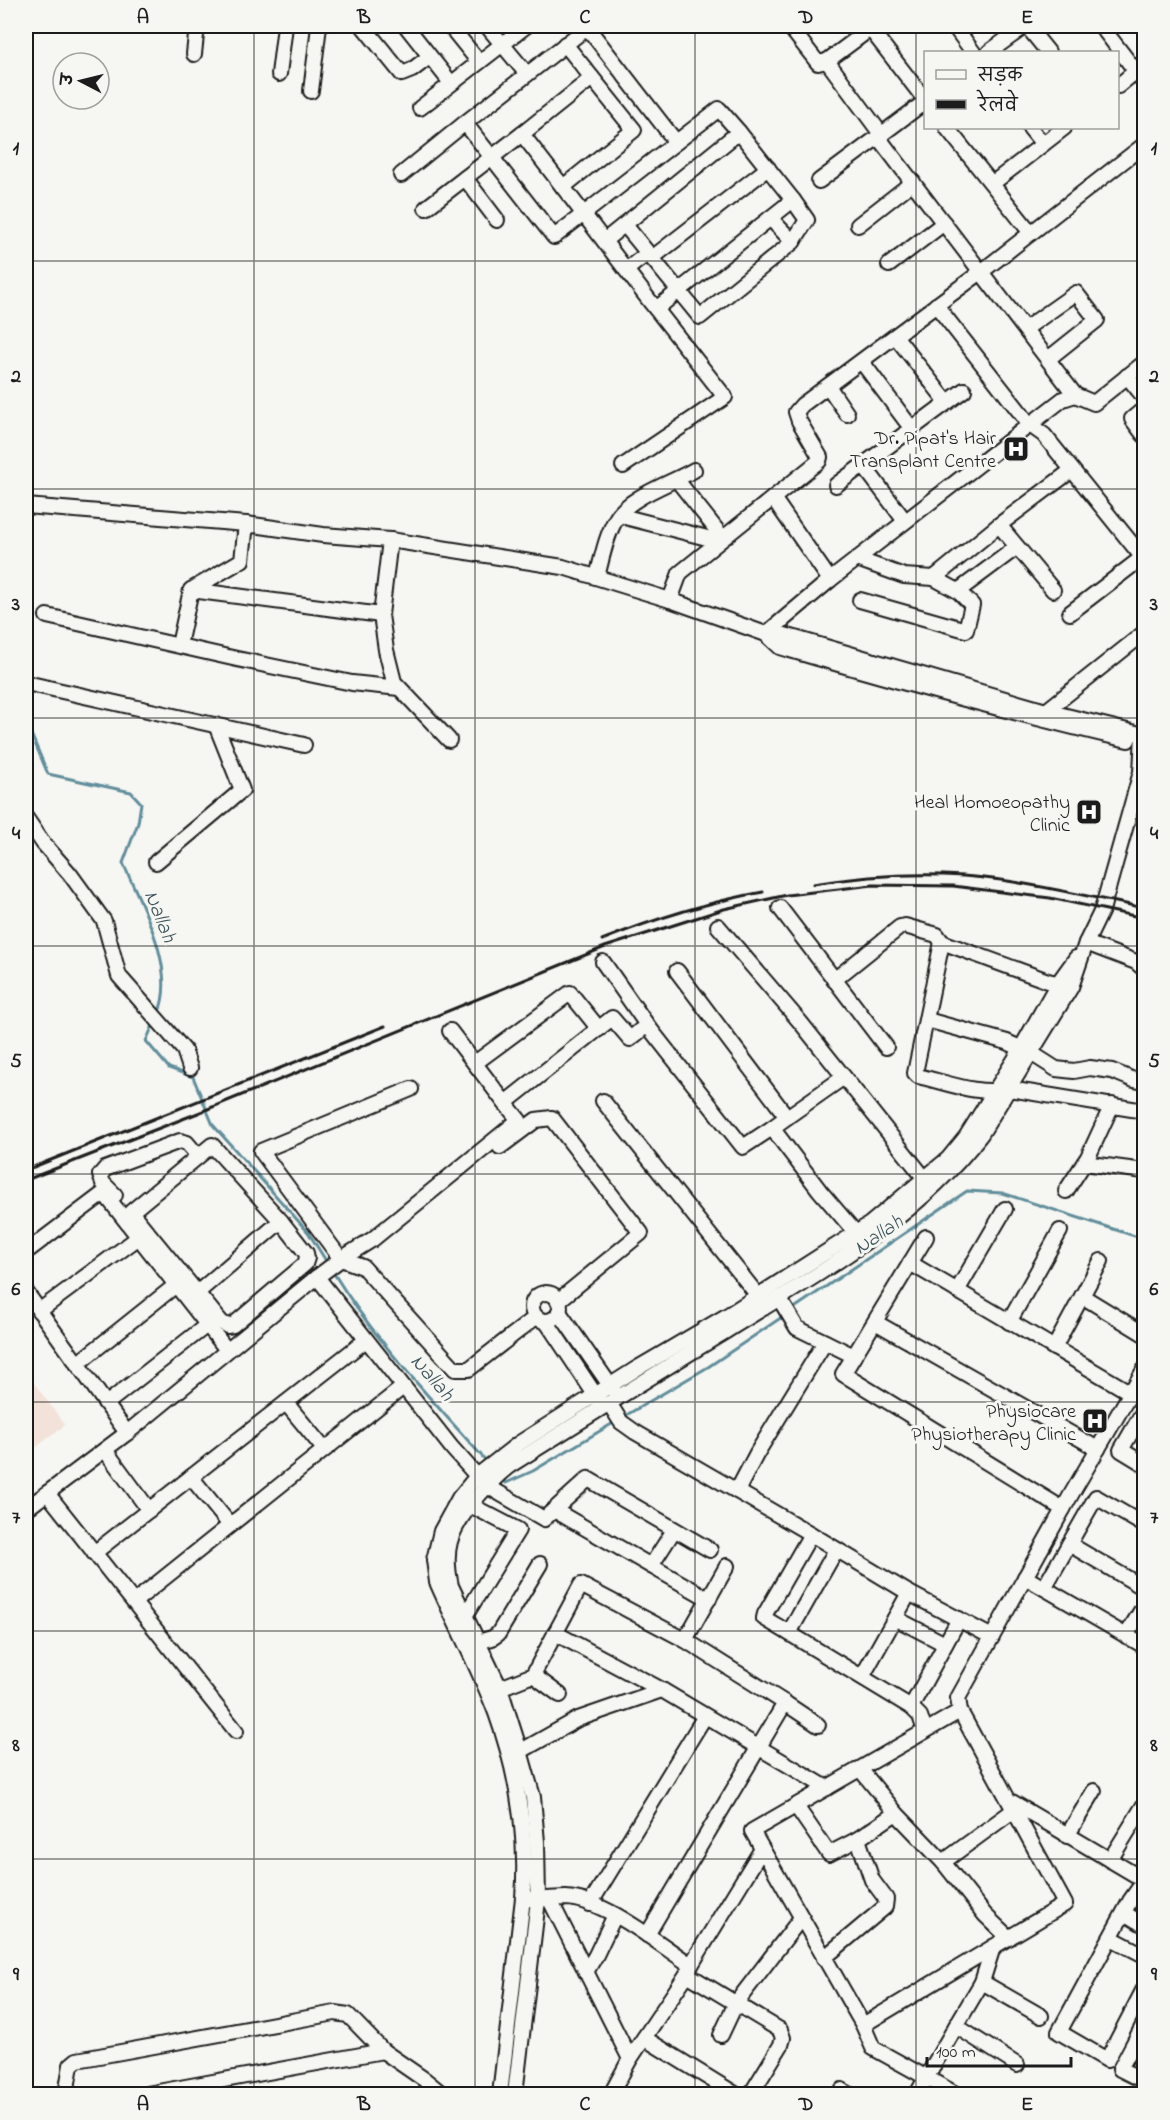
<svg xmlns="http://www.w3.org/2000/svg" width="1170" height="2120" font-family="'Indie Flower','Playpen Sans Deva',sans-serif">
	<rect width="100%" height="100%" fill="#f6f6f2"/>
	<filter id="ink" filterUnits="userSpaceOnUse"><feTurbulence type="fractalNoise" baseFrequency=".0167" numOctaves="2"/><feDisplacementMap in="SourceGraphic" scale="12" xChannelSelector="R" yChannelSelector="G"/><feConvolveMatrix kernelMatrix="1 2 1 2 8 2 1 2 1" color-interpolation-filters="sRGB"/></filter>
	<g filter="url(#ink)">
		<path fill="#f3e2d9" d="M28,1375L65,1425L26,1455V1377Z"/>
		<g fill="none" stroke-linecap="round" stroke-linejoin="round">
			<g stroke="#618e9b" stroke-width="3">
				<path d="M26,722L48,774L131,792L141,803L138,823L123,863C141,904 178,969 158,1014"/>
				<path d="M154,1023L146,1041L169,1068L193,1077L213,1125L308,1232L328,1264"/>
				<path d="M333,1272C375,1341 433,1401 487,1462"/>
				<path d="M790,1311L967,1191L1002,1193L1144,1239"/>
				<path d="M623,1417L708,1367L785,1315"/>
				<path d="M502,1478L506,1483L533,1471L615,1422"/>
			</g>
			<g stroke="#1c1c1c" stroke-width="18">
				<g id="minor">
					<path d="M363,26L402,74L412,70L429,57"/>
					<path d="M406,26L451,83"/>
					<path d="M450,26L479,62"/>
					<path d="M487,26L527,74"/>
					<path d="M789,26L818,63L827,61"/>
					<path d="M868,26L926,101"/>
					<path d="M874,26L827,61L881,134"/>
					<path d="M954,26L973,52"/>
					<path d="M1027,26L1048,52"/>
					<path d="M1101,26L1144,82"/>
					<path d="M587,27L676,142"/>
					<path d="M565,44L634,130L563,187L652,304L656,309L793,200L739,132L604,241"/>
					<path d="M989,52L1025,26"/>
					<path d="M194,54L197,26"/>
					<path d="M279,74L285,26"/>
					<path d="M1118,86L1136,71"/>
					<path d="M311,91L319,26"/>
					<path d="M420,108L526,26"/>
					<path d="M465,123L554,237L719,109L739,132"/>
					<path d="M947,128L1031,233"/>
					<path d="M1030,128L1043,144"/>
					<path d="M401,175L465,123L589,26"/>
					<path d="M465,178L497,220"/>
					<path d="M819,181L878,137"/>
					<path d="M993,183L1064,128"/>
					<path d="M563,187L522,134L592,78"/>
					<path d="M426,208L522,134"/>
					<path d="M625,225L700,317L793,242L770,218"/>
					<path d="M858,225L913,182"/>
					<path d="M793,242L807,220L793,200"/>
					<path d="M652,258L768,168"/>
					<path d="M889,265L944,223"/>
					<path d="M626,270L648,253"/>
					<path d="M936,305L1030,425L1044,435L1144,559"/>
					<path d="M1025,329L1076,293L1097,320L1048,359"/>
					<path d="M896,337L947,402"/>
					<path d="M862,362L912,429"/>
					<path d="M1127,376L1144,397"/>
					<path d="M828,386L847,414"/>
					<path d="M1075,395L981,272L1144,145"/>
					<path d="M1144,409L1132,419L1144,435"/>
					<path d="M623,466L725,397L656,309"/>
					<path d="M677,480L723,538"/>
					<path d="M836,485L863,465"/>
					<path d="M773,498L830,580"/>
					<path d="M26,506L246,524L323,535L390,540L563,567L670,600L766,634H781L1046,711L1144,735"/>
					<path d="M620,514L629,518L719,541"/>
					<path d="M905,521L863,465L964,390"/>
					<path d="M999,525L1053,590"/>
					<path d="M390,540L381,615L386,650L394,682L449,740"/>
					<path d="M857,559L904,576L934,578L999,525L1072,470"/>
					<path d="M597,577C602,558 606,536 616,519C628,497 672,483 694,470"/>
					<path d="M191,590L381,615"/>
					<path d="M958,591L1017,547"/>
					<path d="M670,600L680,573L819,461L820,457L799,421L796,412L802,405L981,272L878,137L926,101"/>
					<path d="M860,600L966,630L972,605L958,591L934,578"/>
					<path d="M1070,613L1143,557"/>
					<path d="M47,616L237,659L352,683L399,688"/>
					<path d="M766,634L830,580L1063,399L1075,395L1094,403L1144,363"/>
					<path d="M766,634L780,647C896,681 1011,713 1128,740"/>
					<path d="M179,645L191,590L242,560L246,524"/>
					<path d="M26,683L304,745"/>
					<path d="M1046,711L1144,633"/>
					<path d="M26,818L43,843L70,874L104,921L119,976L184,1050L190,1068"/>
					<path d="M156,862L242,790L216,725"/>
					<path d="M780,908L886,1047"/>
					<path d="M718,926L801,1023L930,1185"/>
					<path d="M942,942L915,1073L918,1076C948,1083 979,1096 1009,1089L1144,1111"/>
					<path d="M1086,943L1136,962L1144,969"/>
					<path d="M603,962L647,1025L743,1147L772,1128"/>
					<path d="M677,971L787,1117L772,1128L820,1191L861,1239"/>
					<path d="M834,980L900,927L905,926L937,935L942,942L1048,981L1065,985"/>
					<path d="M927,1020L1007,1042L1031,1053L1056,1069L1074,1071L1090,1068L1112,1071L1134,1080L1144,1082"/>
					<path d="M450,1031L505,1103L612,1018L630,1039L647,1025"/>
					<path d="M475,1063L570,993L599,1029"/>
					<path d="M411,1089L261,1151L341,1259L373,1239L519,1120L505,1103"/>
					<path d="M603,1101L763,1302"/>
					<path d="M787,1117L844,1077"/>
					<path d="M212,1145L281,1221L306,1253L307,1258L305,1264L233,1325L227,1326L221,1322L131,1212Z"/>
					<path d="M500,1147L536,1120L552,1118L641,1233L558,1301"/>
					<path d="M1084,1163L1144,1171"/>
					<path d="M1066,1191L1088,1157L1112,1105"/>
					<path d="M115,1195L103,1183L100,1175L105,1169L180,1141L187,1143L198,1156"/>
					<path d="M926,1237L843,1374L1063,1509"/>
					<path d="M26,1252L104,1193L227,1350"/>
					<path d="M910,1263L1131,1393"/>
					<path d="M317,1277L452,1448L477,1476L487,1486L544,1519L588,1479L710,1550"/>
					<path d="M957,1291L1005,1209"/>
					<path d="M26,1292L127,1433"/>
					<path d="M197,1293L281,1221"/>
					<circle cx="546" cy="1307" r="14"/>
					<path d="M1082,1296L1144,1334"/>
					<path d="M779,1298L797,1328L854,1356"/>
					<path d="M39,1311L139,1237"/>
					<path d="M559,1312L614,1391"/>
					<path d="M546,1321L600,1402"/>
					<path d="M875,1322L1098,1449"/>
					<path d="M1009,1322L1060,1231"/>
					<path d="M1054,1348L1101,1261"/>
					<path d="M77,1364L176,1285"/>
					<path d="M286,1403L324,1449"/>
					<path d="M609,1403L621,1422L635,1432L811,1534L909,1593L992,1637"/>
					<path d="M106,1404L207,1325"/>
					<path d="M1143,1412L1121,1450L1144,1464"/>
					<path d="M105,1450L149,1510"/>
					<path d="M191,1477L230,1525"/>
					<path d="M737,1491L757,1453L825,1342"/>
					<path d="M47,1493L236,1731"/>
					<path d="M26,1509L127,1433L317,1277L341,1259L363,1267L455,1369H469L536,1317"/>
					<path d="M554,1510L651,1566L674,1530"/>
					<path d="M811,1534L765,1614L764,1618L911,1707L959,1619"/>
					<path d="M1069,1544L1144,1588"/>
					<path d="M94,1553L366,1340"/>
					<path d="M651,1566L709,1599"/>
					<path d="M1025,1577L1144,1646"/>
					<path d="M1044,1588L1096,1497L1144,1525"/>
					<path d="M134,1602L403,1387"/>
					<path d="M465,1616L518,1530L470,1505"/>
					<path d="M895,1618L945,1644"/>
					<path d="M555,1633L662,1690"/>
					<path d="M789,1633L836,1550"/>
					<path d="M1126,1636L1144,1606"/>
					<path d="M478,1642L492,1638L498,1634L540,1564"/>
					<path d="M533,1675L560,1695"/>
					<path d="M862,1677L909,1593"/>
					<path d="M500,1688L533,1675L581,1585L685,1640L727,1566"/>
					<path d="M785,1703L818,1725"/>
					<path d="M911,1707L920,1716L925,1731"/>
					<path d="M514,1755L578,1719L662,1690L827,1788"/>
					<path d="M860,1769L896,1813"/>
					<path d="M1012,1802L1144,1880"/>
					<path d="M796,1806L829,1854L858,1839"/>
					<path d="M1067,1836L1094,1791"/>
					<path d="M1110,1860L1144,1805"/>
					<path d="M943,1862L1014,1810"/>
					<path d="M1144,1881L1130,1901L1059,2032L1107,2060L1144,1989"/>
					<path d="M529,1899C542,1900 553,1898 566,1898C604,1899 659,1944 691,1965L762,1849"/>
					<path d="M550,1900L630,2059L644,2038L735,2094"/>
					<path d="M590,1904L705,1716"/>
					<path d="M1124,1913L1144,1925"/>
					<path d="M647,1935L785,1703L685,1640"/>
					<path d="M1111,1938L1144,1955"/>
					<path d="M824,1958L885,1907L886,1899L872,1880L858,1839L896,1813L943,1862L985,1915L1009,1938"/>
					<path d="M691,1965L687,1974L780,2030L783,2038L781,2045L751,2094"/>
					<path d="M586,1972L596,1955L615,1915"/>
					<path d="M982,1982L1041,2016"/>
					<path d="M1144,2024L1120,2069L1144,2081"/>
					<path d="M863,2025L1065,1904L960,1711L958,1698L1072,1493L1144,1370"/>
					<path d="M956,2026L982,1982L993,1947"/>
					<path d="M721,2035L736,2003L801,1918"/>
					<path d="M644,2038L687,1974"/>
					<path d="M842,2090L849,2094"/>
					<path d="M66,2094L71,2065L77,2060L335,2013L348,2015L383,2051L425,2080L442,2094"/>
					<path d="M147,2094L383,2051"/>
					<path d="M500,2094L523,1898C528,1835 517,1772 496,1713C479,1668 456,1626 437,1582L434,1560L441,1531L459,1498L477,1476L518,1444L636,1369L728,1315L870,1224L948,1159L966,1137L1015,1059L1058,983L1076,958"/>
					<path d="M515,2094L538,1900L537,1842L533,1797L520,1751L500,1688L451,1586C443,1550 449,1532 472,1503C483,1490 495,1477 509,1466C581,1421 653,1375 726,1331C816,1275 916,1220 981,1134L1071,987L1086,943L1102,910L1141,772L1143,734"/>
					<path d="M611,2094L630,2059"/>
					<path d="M917,2094L956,2026L1017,2065"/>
					<path d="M956,2094L873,2048L863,2025L752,1831L960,1711"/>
				</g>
			</g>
			<use href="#minor" stroke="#f6f6f2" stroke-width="14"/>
			<g stroke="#1c1c1c" stroke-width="3">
				<path d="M813,884C875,874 939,871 1001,880C1049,887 1097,898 1144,908"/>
				<path d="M602,940C654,919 708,902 763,892"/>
				<path d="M26,1170L385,1026"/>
				<path d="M26,1180L198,1113L605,947L724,909L787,895L873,885L953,886L1050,898L1144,918"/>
			</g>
		</g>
	</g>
	<path fill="none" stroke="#1c1c1c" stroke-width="1.5" stroke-opacity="0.55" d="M254,26V2094M475,26V2094M695,26V2094M916,26V2094M26,261H1144M26,489H1144M26,718H1144M26,946H1144M26,1174H1144M26,1402H1144M26,1631H1144M26,1859H1144"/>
	<defs>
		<g id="hospital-square" transform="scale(1.35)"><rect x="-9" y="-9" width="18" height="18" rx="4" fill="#1c1c1c" stroke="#f6f6f2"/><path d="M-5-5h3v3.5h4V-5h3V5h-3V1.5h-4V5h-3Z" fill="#fff"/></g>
	</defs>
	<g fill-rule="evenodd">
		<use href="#hospital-square" x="1016" y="449"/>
		<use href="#hospital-square" x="1089" y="812"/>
		<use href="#hospital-square" x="1095" y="1421"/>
	</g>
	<g text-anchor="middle" stroke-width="6" stroke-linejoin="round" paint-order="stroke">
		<g font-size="20" fill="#1c1c1c" stroke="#f6f6f2" text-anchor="end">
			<text x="996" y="444">Dr. Pipat's Hair<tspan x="996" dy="23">Transplant Centre</tspan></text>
			<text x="1070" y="808">Heal Homoeopathy<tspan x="1070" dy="23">Clinic</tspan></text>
			<text x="1076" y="1417">Physiocare<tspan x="1076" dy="23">Physiotherapy Clinic</tspan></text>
		</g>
		<g font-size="21" font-style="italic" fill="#3e555b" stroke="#f6f6f2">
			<text transform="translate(161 916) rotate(68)" y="7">Nallah</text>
			<text transform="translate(878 1234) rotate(-34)" y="7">Nallah</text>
			<text transform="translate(433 1377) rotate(49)" y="7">Nallah</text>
		</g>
	</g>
	<rect width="1170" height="2120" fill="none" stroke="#f6f6f2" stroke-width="66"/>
	<rect x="924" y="51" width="195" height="78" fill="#f6f6f2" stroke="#9f9f9c" stroke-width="1.5"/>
	<rect x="936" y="70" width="30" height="9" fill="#f6f6f2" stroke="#9f9f9c" stroke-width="1.5"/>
	<text x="978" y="81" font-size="18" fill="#1c1c1c">सड़क</text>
	<rect x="936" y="100" width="30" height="9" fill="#1c1c1c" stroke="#9f9f9c" stroke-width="1.5"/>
	<text x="978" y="111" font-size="18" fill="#1c1c1c">रेलवे</text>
	<g transform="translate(81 81) rotate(277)"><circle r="28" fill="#f6f6f2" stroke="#9f9f9c" stroke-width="1.5"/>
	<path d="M0-4.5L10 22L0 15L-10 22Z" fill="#1c1c1c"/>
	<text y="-9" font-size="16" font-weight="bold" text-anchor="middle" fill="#1c1c1c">उ</text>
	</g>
	<path d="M927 2057v9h144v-9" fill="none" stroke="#1c1c1c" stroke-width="3"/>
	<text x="936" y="2057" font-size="18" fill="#1c1c1c" stroke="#f6f6f2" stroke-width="4.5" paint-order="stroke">100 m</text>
	<rect x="33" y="33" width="1104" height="2054" fill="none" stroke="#1c1c1c" stroke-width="2"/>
	<g font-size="20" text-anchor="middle" font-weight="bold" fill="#1c1c1c">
		<text x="143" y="23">A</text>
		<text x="364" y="23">B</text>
		<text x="585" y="23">C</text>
		<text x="806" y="23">D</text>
		<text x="1027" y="23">E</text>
		<text x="16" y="154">1</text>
		<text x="1154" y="154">1</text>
		<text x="16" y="382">2</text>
		<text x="1154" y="382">2</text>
		<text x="16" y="610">3</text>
		<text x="1154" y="610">3</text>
		<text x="16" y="839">4</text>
		<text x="1154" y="839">4</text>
		<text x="16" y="1067">5</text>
		<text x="1154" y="1067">5</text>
		<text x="16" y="1295">6</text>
		<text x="1154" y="1295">6</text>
		<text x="16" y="1523">7</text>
		<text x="1154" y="1523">7</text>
		<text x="16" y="1751">8</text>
		<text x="1154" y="1751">8</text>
		<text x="16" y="1980">9</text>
		<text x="1154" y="1980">9</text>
		<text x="143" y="2110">A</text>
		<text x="364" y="2110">B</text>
		<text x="585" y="2110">C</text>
		<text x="806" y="2110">D</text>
		<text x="1027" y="2110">E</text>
	</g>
</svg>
